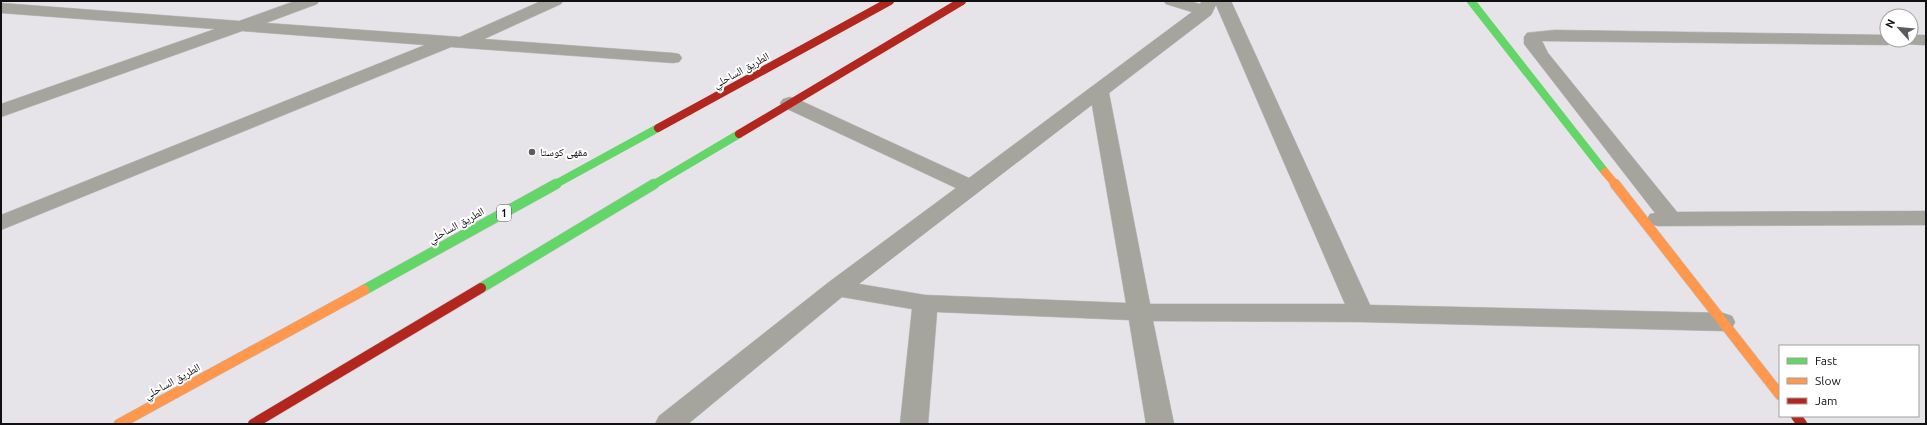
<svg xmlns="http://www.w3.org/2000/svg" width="1927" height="425" font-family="Ubuntu,'Noto Naskh Arabic',sans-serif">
	<rect width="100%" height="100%" fill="#e6e4e9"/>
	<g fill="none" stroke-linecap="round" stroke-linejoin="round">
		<g stroke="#bfbec1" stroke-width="1">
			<g id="street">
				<path d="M295,1H319L317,4L266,23L460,37L541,1H563L561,4L484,39L673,53L679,54L682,58L679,62L673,63L451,47L1,230V215L425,45L242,31L1,117V104L215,29L1,13V3L239,21Z"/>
				<path d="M1164,1H1189L1200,4L1202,1H1231L1370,305L1723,313L1732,316L1735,322L1732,328L1723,331L1361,322L1153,321L1174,424H1146L1129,320L937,312L928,424H900L912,309L842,297L688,424H655L659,416L829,282L956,188L783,107L780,103L783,99L790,97L797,99L969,178L1192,12L1166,4ZM1216,5L1345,304H1150L1109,93L1211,15ZM1092,105L1126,303L925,295L859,284Z"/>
				<path d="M1555,30L1887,35V40H1911V35H1926V45C1913,45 1898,42 1887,45L1542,41L1548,53L1677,212L1926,211V225L1658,226L1650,224L1647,219L1650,214L1655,213L1524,44V37L1527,33Z"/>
			</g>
		</g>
		<g stroke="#bfbec1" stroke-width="8">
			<g id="fast-far1">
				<path d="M1471,1L1605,172"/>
				<path d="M554,185L658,128"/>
				<path d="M653,185L739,134"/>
			</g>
		</g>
		<g stroke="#bfbec1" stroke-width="11">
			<g id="fast">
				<path d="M481,288L654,184"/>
				<path d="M364,290L556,184"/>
			</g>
		</g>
		<g stroke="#bfbec1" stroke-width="8">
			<path id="slow-far1" d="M1605,172L1616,185"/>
		</g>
		<g stroke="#bfbec1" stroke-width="11">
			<g id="slow">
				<path d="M1615,184L1780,395"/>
				<path d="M119,424L364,290"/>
			</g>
		</g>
		<g stroke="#bfbec1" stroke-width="8">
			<g id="jam-far1">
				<path d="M658,128L890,1"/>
				<path d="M739,134L962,1"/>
			</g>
		</g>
		<g stroke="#bfbec1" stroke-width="11">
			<g id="jam">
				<path d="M1796,416L1802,424"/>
				<path d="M253,424L481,288"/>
			</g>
		</g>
		<use href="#street" fill="#a5a59e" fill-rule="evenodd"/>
		<use href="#fast-far1" stroke="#63d668" stroke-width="8"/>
		<use href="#fast" stroke="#63d668" stroke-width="10"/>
		<use href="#slow-far1" stroke="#ff974d" stroke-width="8"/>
		<use href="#slow" stroke="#ff974d" stroke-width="10"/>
		<use href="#jam-far1" stroke="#b3261e" stroke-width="8"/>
		<use href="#jam" stroke="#b3261e" stroke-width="10"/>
	</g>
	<circle fill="#5b5a5d" stroke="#fff" stroke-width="1.5" cx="532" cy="152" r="4"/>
	<g text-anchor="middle" stroke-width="4" stroke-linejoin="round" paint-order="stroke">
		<rect fill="#fff" stroke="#585758" stroke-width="1" x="497" y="205" width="14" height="16" rx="3"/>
		<g font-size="10" font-weight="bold" fill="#100f11">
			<text x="504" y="217">1</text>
		</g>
		<g font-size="11" fill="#100f11" stroke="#fff">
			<text transform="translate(741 70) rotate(-29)" y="4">الطريق الساحلي</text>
			<text transform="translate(456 225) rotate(-29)" y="4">الطريق الساحلي</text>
			<text transform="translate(172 381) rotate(-29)" y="4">الطريق الساحلي</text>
		</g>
		<g font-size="11" fill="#100f11" stroke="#fff" text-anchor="start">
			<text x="540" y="156">مقهى كوستا</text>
		</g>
	</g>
	<rect width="1927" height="425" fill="none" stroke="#100f11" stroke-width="4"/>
	<rect x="1779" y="345" width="140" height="72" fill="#ffffff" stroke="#9f9fa0"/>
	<rect x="1787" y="358" width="20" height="6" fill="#63d668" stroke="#9f9fa0"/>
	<text x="1815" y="365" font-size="12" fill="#100f11">Fast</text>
	<rect x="1787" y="378" width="20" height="6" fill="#ff974d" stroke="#9f9fa0"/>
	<text x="1815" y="385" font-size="12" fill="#100f11">Slow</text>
	<rect x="1787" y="398" width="20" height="6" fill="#b3261e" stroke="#9f9fa0"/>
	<text x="1815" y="405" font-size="12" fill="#100f11">Jam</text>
	<g transform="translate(1899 28) rotate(297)"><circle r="19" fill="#ffffff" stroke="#9f9fa0"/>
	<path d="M0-3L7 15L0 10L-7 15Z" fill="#5b5a5d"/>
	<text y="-6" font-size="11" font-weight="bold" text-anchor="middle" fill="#100f11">N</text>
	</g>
</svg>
